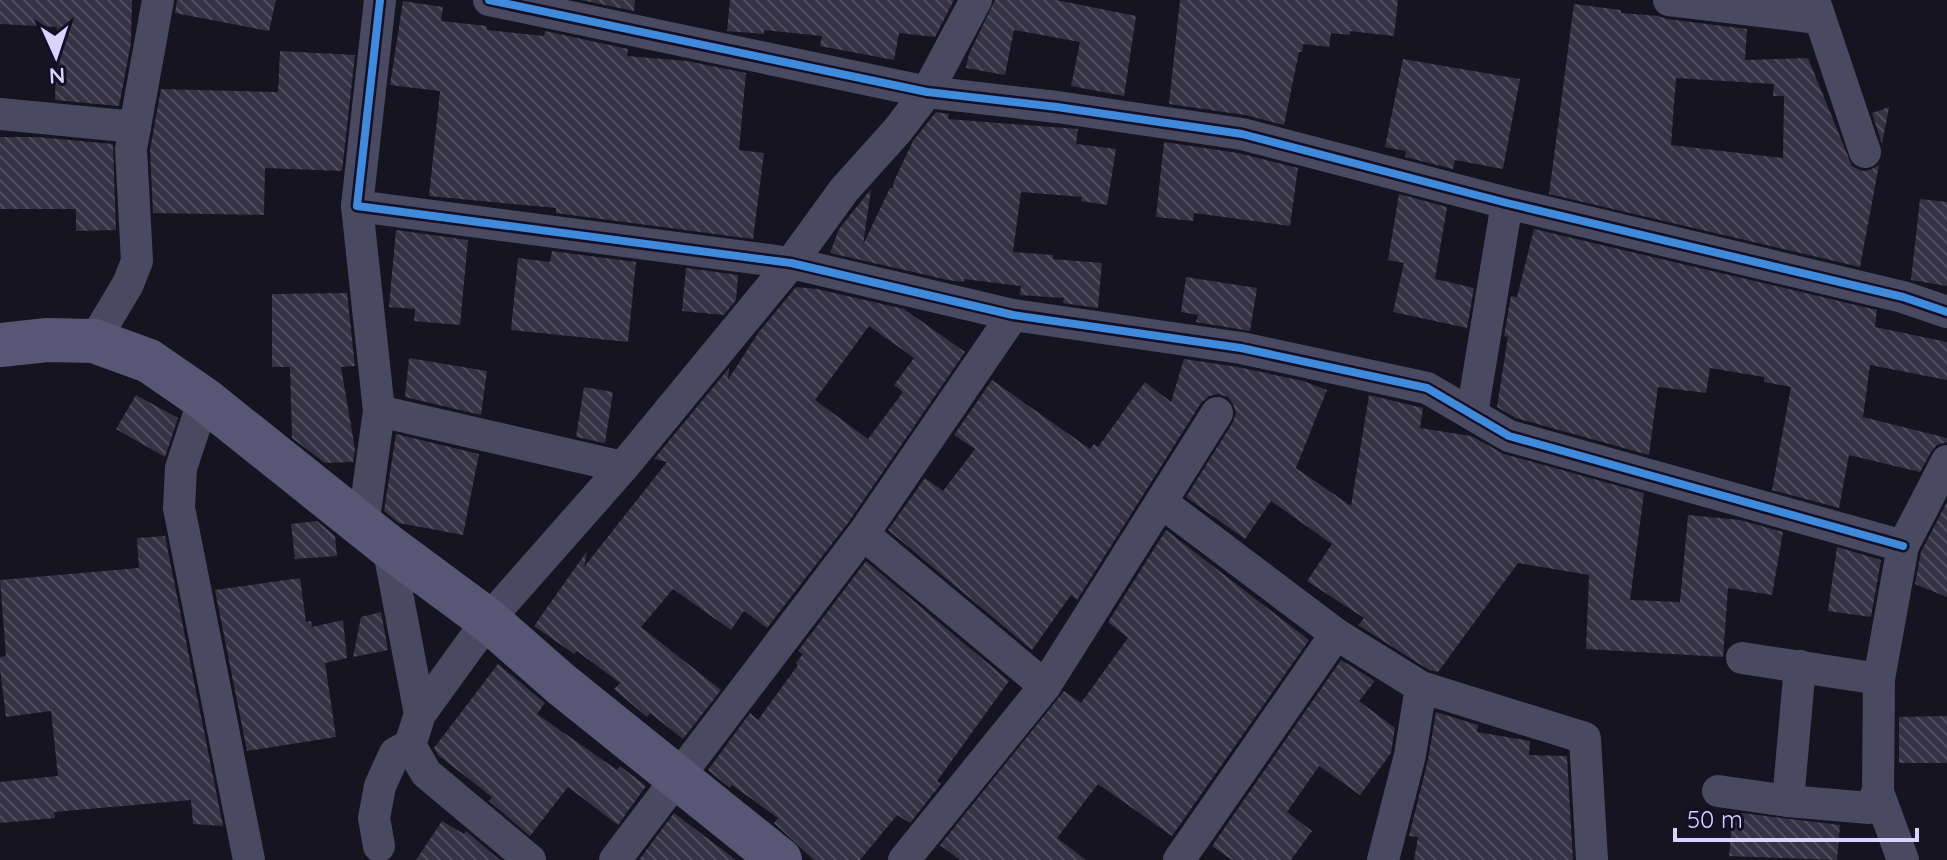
<svg xmlns="http://www.w3.org/2000/svg" width="1947" height="860" font-family="Quicksand,sans-serif">
	<defs>
		<pattern id="building-back-hatch" width="6" height="6" patternUnits="userSpaceOnUse" patternTransform="scale(2)"><rect width="6" height="6" fill="#343243"/><path d="M-1 5l2 2M0 0l6 6M5-1l2 2" fill="none" stroke="#514f5f"/></pattern>
	</defs>
	<rect width="100%" height="100%" fill="#161421"/>
	<g fill="url(#building-back-hatch)" fill-rule="evenodd">
		<path d="M0,0H132L131,43L119,106L55,100L57,27L0,24Z"/>
		<path d="M177,0H276L269,31L175,13Z"/>
		<path d="M581,0H635L634,11Z"/>
		<path d="M730,0H954L935,37L899,33L894,60L820,46L822,36L764,30V34L727,31Z"/>
		<path d="M995,0H1056L1136,16L1124,96L1071,86L1080,42L1014,30L1005,75L966,68L969,54Z"/>
		<path d="M1180,0H1398L1394,36L1350,31V35L1331,33L1329,47L1303,44L1302,52H1299L1284,125L1245,115L1169,104Z"/>
		<path d="M403,1L443,7L441,21L487,26V30L544,36L545,31L628,49L627,56L687,61L746,73L739,150L764,153L753,239L556,213V208L429,196L440,91L390,85Z"/>
		<path d="M1574,4L1621,10V13L1658,16L1667,19L1747,29L1745,60L1808,58L1852,166L1862,171L1870,170L1879,165L1860,267L1549,194ZM1676,78L1774,84L1773,96H1784L1783,158L1671,145Z"/>
		<path d="M280,51L355,55L342,171L265,168L264,215L153,213L150,150L161,89L278,92Z"/>
		<path d="M1403,59L1520,79L1503,169L1455,160L1453,169L1405,157L1406,151L1385,147Z"/>
		<path d="M1889,107L1882,144L1872,113Z"/>
		<path d="M936,112L949,114L948,119L1078,129L1076,144L1116,149L1107,205L1081,201L1082,197L1021,192L1013,252L1053,255V259L1102,263L1098,308L1063,303L1064,298L1020,295L1021,286L964,279V282L948,280L830,253L839,229L871,189L863,245L890,188H893L894,181L913,141Z"/>
		<path d="M0,137H37L113,144L116,230L76,231V209H0Z"/>
		<path d="M1164,142L1238,153L1298,168L1290,226L1194,213L1193,221L1156,217Z"/>
		<path d="M1399,194L1447,207L1435,279L1474,288L1467,328L1393,312L1404,263L1388,260Z"/>
		<path d="M1920,199L1947,202V286L1911,280Z"/>
		<path d="M1534,229L1877,310L1875,327L1947,342V380L1870,365L1863,417L1947,438V442L1937,445L1931,452L1920,472L1849,455L1839,508L1772,490L1791,387L1764,382V377L1710,368L1706,393L1658,387L1649,455L1516,418L1497,407L1508,337L1504,336L1511,296L1517,297Z"/>
		<path d="M396,230L468,240L460,325L414,321L415,309L389,307Z"/>
		<path d="M552,251L636,262L628,342L511,330L518,258L550,262Z"/>
		<path d="M686,268L738,275L736,300L724,315L682,311Z"/>
		<path d="M1186,277L1257,288L1250,331L1196,322L1198,315L1181,312Z"/>
		<path d="M796,287L817,289L904,309L965,352L848,523L767,628L744,611L731,630L673,589L641,627L721,690L683,739L650,713L647,717L614,689L620,683L577,651L574,654L534,626L587,551L584,567L667,462L654,459L729,368L728,380L758,333ZM869,326L914,358L894,385L903,392L868,439L815,400Z"/>
		<path d="M347,293L355,366L341,367L355,449L353,462L325,463L292,438L290,367H272V294Z"/>
		<path d="M409,358L487,371L481,415L405,397Z"/>
		<path d="M1184,359L1238,367L1303,381L1327,390L1296,468L1351,506L1369,395L1423,408L1420,428L1471,436L1504,454L1644,493L1630,600L1680,602L1688,515L1740,520L1783,532L1772,595L1728,588L1723,657L1586,649L1589,575L1518,563L1438,672L1429,670L1358,625L1364,618L1307,581L1332,544L1271,501L1245,539L1186,497L1233,422L1236,413L1233,404L1228,397L1218,394L1209,396L1201,403L1077,600L1071,595L1032,650L888,530L925,478L943,491L975,449L954,435L992,380L1090,449L1094,444L1098,447L1145,382L1171,402Z"/>
		<path d="M584,387L613,392L605,443L576,437Z"/>
		<path d="M136,395L178,418L165,457L116,429Z"/>
		<path d="M396,434L479,454L463,535L399,523L384,511Z"/>
		<path d="M1947,502V597L1915,584L1921,552Z"/>
		<path d="M317,521L335,536L337,556L295,559L291,524Z"/>
		<path d="M1166,530L1309,640L1172,836L1098,784L1057,838L1086,860H960L940,845L1064,691L1081,703L1128,638L1108,622Z"/>
		<path d="M165,536L223,826L193,824L191,800L54,812L55,818L0,823V782L58,776L51,711L6,717L0,669V657L6,656L0,580L139,568L137,538Z"/>
		<path d="M1837,547L1881,560L1871,617L1828,611Z"/>
		<path d="M866,561L1009,681L937,781L941,784L910,823L897,815L860,860H814L774,823L778,818L732,785L730,788L708,770L750,713L758,720L798,665L796,663L803,654L798,651Z"/>
		<path d="M300,578L306,622L311,621L312,627L343,620L347,658L325,663L336,737L247,751L215,590Z"/>
		<path d="M381,612L388,650L353,657L361,617Z"/>
		<path d="M1341,660L1375,681L1359,701L1395,728L1391,753L1360,795L1319,766L1287,812L1312,831L1291,860H1232L1212,846Z"/>
		<path d="M498,664L545,703L537,714L617,770L620,766L646,786L618,825L568,787L530,836L489,801L492,797L438,755L434,748Z"/>
		<path d="M1436,712L1478,725L1477,732L1530,741L1529,755L1567,756L1573,860H1414L1418,837L1409,836L1428,760Z"/>
		<path d="M1947,716V763H1899V717Z"/>
		<path d="M1733,812L1840,825L1837,860L1729,856Z"/>
		<path d="M674,813L736,860H639Z"/>
		<path d="M442,821L464,834L466,831L500,860H416Z"/>
	</g>
	<g fill="none" stroke-linecap="round" stroke-linejoin="round">
		<g stroke="#4a4962" stroke-width="32">
			<path d="M380,0L357,206L791,263L1013,315L1241,348L1427,388L1509,436L1903,546"/>
			<path d="M489,0L927,92L1057,107L1242,134L1507,203L1903,297L1947,312"/>
			<path d="M1669,0L1818,18"/>
			<path d="M1814,0L1865,152"/>
			<path d="M0,114L135,127"/>
			<path d="M357,206L379,411L363,526"/>
			<path d="M94,341L128,284L137,261L131,149L158,0"/>
			<path d="M204,399L181,468L179,508L249,860"/>
			<path d="M379,411L623,467"/>
			<path d="M1472,414L1507,203"/>
			<path d="M1161,502L1336,634"/>
			<path d="M863,534L1045,686"/>
			<path d="M388,546L420,714"/>
			<path d="M1742,658L1879,679"/>
			<path d="M1718,791L1788,801L1869,808L1878,792"/>
			<path d="M1788,801L1800,666"/>
			<path d="M379,846L374,818L380,786L395,753L410,745"/>
			<path d="M530,860L426,773L410,745L420,714L488,620L623,467L791,263L844,190L897,131L927,92L976,0"/>
			<path d="M615,860L863,534L1013,315"/>
			<path d="M904,860L1045,686L1217,413"/>
			<path d="M1179,860L1336,634L1421,687L1585,738L1592,860"/>
			<path d="M1383,860L1410,755L1421,687"/>
			<path d="M1903,860L1878,792L1879,679L1903,546L1947,461"/>
		</g>
		<path stroke="#575674" stroke-width="44" d="M0,345L47,340L94,341L149,361L204,399L388,546L488,620L561,684L780,860"/>
		<g stroke="#130f26" stroke-width="13">
			<g id="cycleway">
				<path d="M380,0L357,206L791,263L1013,315L1241,348L1427,388L1509,436L1903,546"/>
				<path d="M489,0L927,92L1057,107L1242,134L1507,203L1903,297L1947,312"/>
			</g>
		</g>
		<use href="#cycleway" stroke="#408adc" stroke-width="8"/>
	</g>
	<g transform="translate(56 56) rotate(177)" stroke="#130f26" stroke-width="6" paint-order="stroke">
	<path d="M0-6L14 30L0 20L-14 30Z" fill="#d9d4ff"/>
	<text y="-12" font-size="22" font-weight="bold" text-anchor="middle" fill="#d9d4ff">N</text>
	</g>
	<path d="M1675 828v12h242v-12" fill="none" stroke="#d9d4ff" stroke-width="4"/>
	<text x="1687" y="828" font-size="24" fill="#d9d4ff" stroke="#130f26" stroke-width="6" paint-order="stroke">50 m</text>
</svg>
